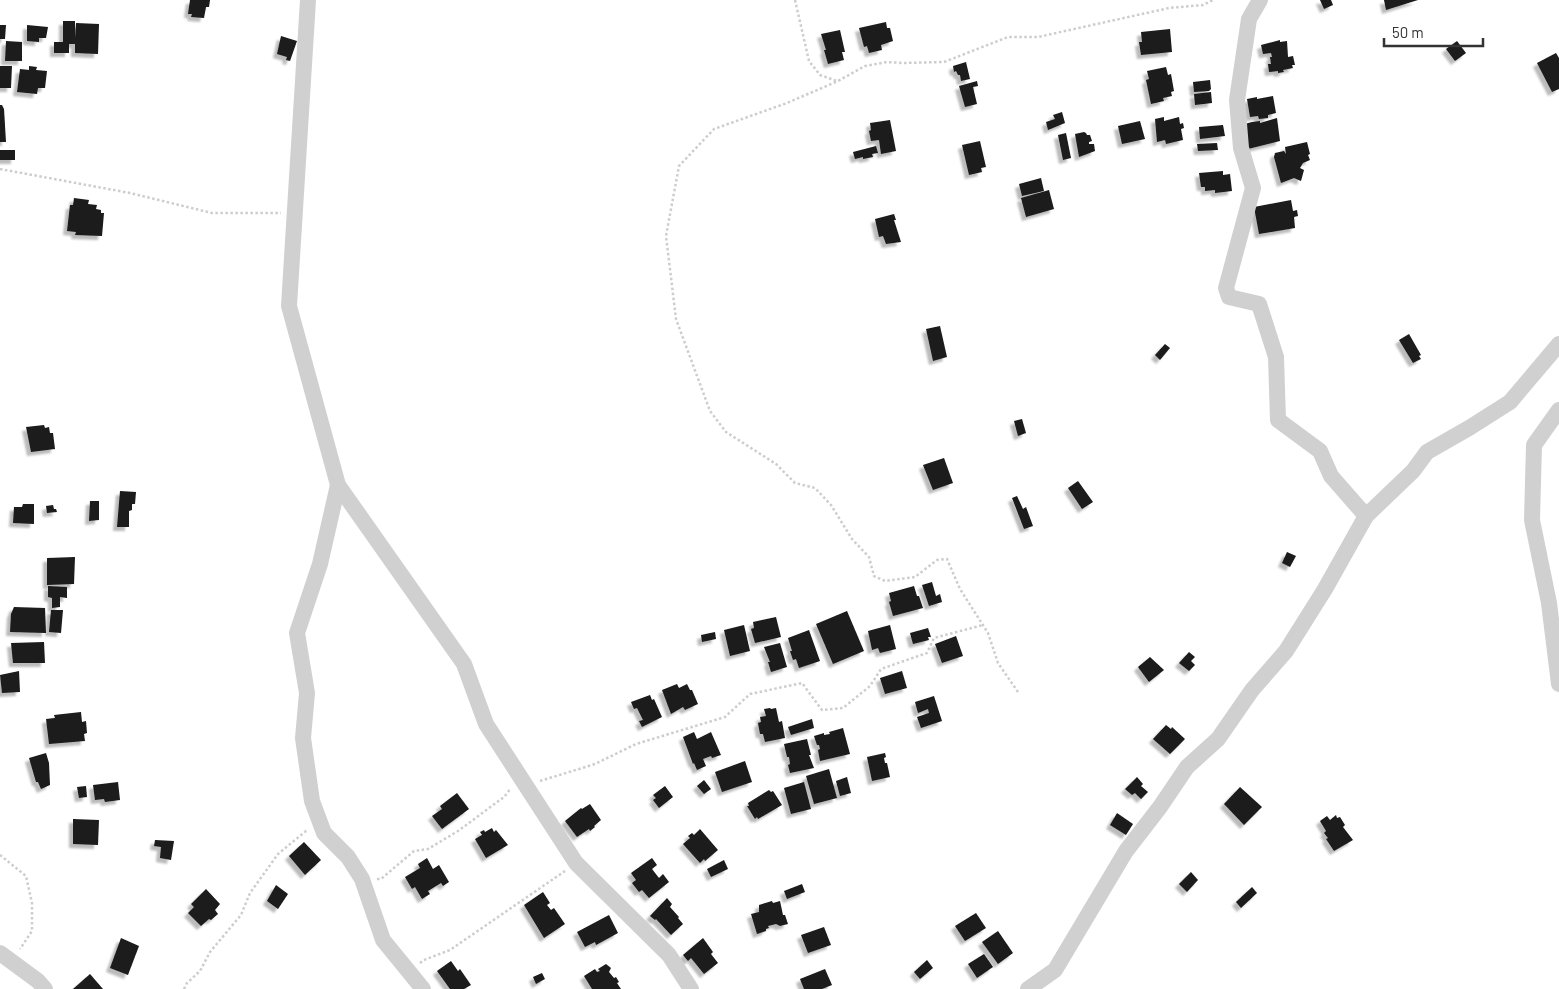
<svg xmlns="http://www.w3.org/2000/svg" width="1559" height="989" font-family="Barlow,sans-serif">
	<defs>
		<filter id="shadow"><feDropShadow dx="-4" dy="4" stdDeviation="1" flood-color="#0004"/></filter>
	</defs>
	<rect width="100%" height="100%" fill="#fff"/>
	<g fill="#1a1a1a" filter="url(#shadow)">
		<path d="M190,0H210L209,7H206L204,18L191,17L192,14H188Z"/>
		<path d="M1320,0H1331L1333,5L1324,9Z"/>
		<path d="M1384,0H1418L1386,10Z"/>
		<path d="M63,21H75V38L76,23L99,24L98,54L75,53V44H69V53H54V42H63Z"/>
		<path d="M886,22L887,28H890L893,41L881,45L882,50L869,53L867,46L864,47L859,28Z"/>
		<path d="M0,25H6L5,39H0Z"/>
		<path d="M27,25L48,27L46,38H39V42L27,41Z"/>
		<path d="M1170,29L1172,52L1141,55L1139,42H1142L1141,32Z"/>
		<path d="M840,30L845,52H842L844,60L828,64L824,50H826L821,34Z"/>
		<path d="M281,36L297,41L290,61L286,60L287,57L277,54Z"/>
		<path d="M1280,40V42L1287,41L1288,57L1293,56L1295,65H1292L1293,68L1283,70L1284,72L1278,73V71L1269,72L1268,64H1271L1270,57H1272L1271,53L1263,54L1261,45Z"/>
		<path d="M6,41L22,42V61H5Z"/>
		<path d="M1457,41L1466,53L1455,61L1446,49Z"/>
		<path d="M1556,53L1559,58V89L1552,92L1537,63Z"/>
		<path d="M966,62L970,79L961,81L960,75H958L956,71L954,72L953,66Z"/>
		<path d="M0,66H12L11,88H0Z"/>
		<path d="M29,66L37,67L36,70L47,71L45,88H38L37,94L17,92L20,69L29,70Z"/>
		<path d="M1166,67L1168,75L1171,74L1174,91L1171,92L1172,96L1163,98L1164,101L1151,104L1146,80L1149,79L1147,71Z"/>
		<path d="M1210,80L1211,89L1209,91L1194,92L1193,82Z"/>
		<path d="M977,81L978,86L973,87L977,104L965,107L959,86Z"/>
		<path d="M1211,92L1212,103L1195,105L1194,94Z"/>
		<path d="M1273,96L1276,113L1268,115V118L1259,119L1258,116L1250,117L1247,99L1257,97V99Z"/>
		<path d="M0,105H2L4,109L6,142H0Z"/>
		<path d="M1062,112L1065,123L1048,130L1046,122L1055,119L1053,115Z"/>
		<path d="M1164,117V121L1179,117L1180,124L1183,123L1184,128L1181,129L1183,140L1166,144L1165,140L1157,142L1155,119Z"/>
		<path d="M1277,118L1280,141L1248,149L1241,125L1252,122L1260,121V123Z"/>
		<path d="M890,120L896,151L881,154L879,140L871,141L869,131L871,130L870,123Z"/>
		<path d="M1140,121L1145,139L1122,144L1118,126Z"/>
		<path d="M1223,125L1225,136L1200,139L1199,127Z"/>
		<path d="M1084,132L1086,133L1087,135H1090L1092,141L1089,142V144H1094L1095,151L1079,157L1075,134Z"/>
		<path d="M1066,133L1071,158L1063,160L1058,135Z"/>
		<path d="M980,141L986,167L981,168L982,172L969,175L962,145Z"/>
		<path d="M1307,142L1310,154L1308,155L1310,160L1303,163L1300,168L1304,170L1301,181L1294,178L1281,183L1274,157L1275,153L1284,151L1286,154L1285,147Z"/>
		<path d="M1217,143L1218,150L1198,151L1197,144Z"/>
		<path d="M876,146L878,153L872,154L873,157L863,159V157L855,159L853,152Z"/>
		<rect x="0" y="150" width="15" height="10"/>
		<path d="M1223,171V175L1230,174L1232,191L1215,193V190L1205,191V187H1201L1199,173Z"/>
		<path d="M1041,178L1044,191L1022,196L1019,184Z"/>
		<path d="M1049,190L1054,209L1026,217L1021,198Z"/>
		<path d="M74,198L89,200L88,204L97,205L96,209L101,210V213H104L102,236L75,235L76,232L67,231L70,205H73Z"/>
		<path d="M1291,200L1293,211L1297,210L1298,216L1294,217L1295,228L1259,234L1254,207Z"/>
		<path d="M894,214L896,220H894L901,242L886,244L883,236L879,237L875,219Z"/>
		<path d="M940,326L947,357L933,361L926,329Z"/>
		<path d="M1409,334L1421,355L1419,356L1421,359L1413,363L1399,340Z"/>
		<path d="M1165,344L1170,348L1160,360L1155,355Z"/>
		<path d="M1022,419L1026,433L1018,436L1014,421Z"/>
		<path d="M44,425L45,428L49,427L50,433H53L55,449L31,452L26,427Z"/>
		<path d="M944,458L953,483L933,490L923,465Z"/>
		<path d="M1078,481L1093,502L1082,509L1068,488Z"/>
		<path d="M120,491L136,492L135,504H132V510L129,511V527H117Z"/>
		<path d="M1017,496L1023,509L1026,507L1033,526L1024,529L1012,498Z"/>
		<path d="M90,501H99V520L89,521Z"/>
		<path d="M23,504H34V524L13,523L14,507H22Z"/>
		<path d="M53,505L54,509H56L57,512L47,513L46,506Z"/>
		<path d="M1287,552L1296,556L1290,567L1282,563Z"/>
		<path d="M75,557L74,584L47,585V558Z"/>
		<path d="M932,582L936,596L940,594L942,602L929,606L922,585Z"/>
		<path d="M48,586L67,587V598L60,597V607L52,608V598L48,597Z"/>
		<path d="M914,586L917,596H919L923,608L893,616L889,602L891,601L889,593Z"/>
		<path d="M14,607L45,608L46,633L10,632L11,614Z"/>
		<path d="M51,610H63L61,633L49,632Z"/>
		<path d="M847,611L864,651L833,664L816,624Z"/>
		<path d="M776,617L781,637L755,643L751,629L754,628L753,622Z"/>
		<path d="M744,625L750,651L730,656L724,630Z"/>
		<path d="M890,625L896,649L880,653L878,648L872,650L868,631Z"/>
		<path d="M928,628L931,637H928L929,640L913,644L910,633Z"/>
		<path d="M809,630L820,661L799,668L796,659L793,660L790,651H792L788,638Z"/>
		<path d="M715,632L716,639L702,642L701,635Z"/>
		<path d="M956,636L963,656L942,663L935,644Z"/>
		<path d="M44,642L45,663H13L11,643Z"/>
		<path d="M780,643L787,667L771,672L768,662H770L764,647Z"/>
		<path d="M1189,652L1195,657L1191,661L1195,665L1189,671L1179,663Z"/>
		<path d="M1150,657L1164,670L1149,682L1138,667Z"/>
		<path d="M19,671L20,692L2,693L0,675Z"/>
		<path d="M902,671L907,688L885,694L880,678Z"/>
		<path d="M677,684L679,688L687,684L690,690H692L698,704L685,710L683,707L671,714L662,690Z"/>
		<path d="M650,695L652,700L654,699L662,717L642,727L639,721L643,720L637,708L634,709L631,702Z"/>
		<path d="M934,696L942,721L921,728L917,717L929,713L928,709L918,713L915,702Z"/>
		<path d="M770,708L771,709L776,708L779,722L782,721L785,738L765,742L763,734H760L758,723L761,722L760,717L766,716L764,709Z"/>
		<path d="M81,712L82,722L86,721L87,733L84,734L85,741L49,744L46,719L55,718L54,715Z"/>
		<path d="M812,719L814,728L791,735L788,727Z"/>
		<path d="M1166,725L1171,729L1172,727L1185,739L1170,754L1153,739Z"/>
		<path d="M843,728L850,754L820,761L818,750L820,749L819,745H817L814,736L824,733V735L830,734L829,732Z"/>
		<path d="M694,732L697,739L711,732L721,755L712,758L711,756L703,759L706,766L697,770L694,763L693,764L683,737Z"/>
		<path d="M807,739L811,755H809L814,768L790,773L788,765L790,764L789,757H787L784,744Z"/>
		<path d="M46,753L49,763L50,785L41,789L38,782H36L29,758Z"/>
		<path d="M885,753L886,757L884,758L885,763H887L890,777L872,781L867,757Z"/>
		<path d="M745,761L752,782L722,792L715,772Z"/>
		<path d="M829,769L837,798L814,804L806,776Z"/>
		<path d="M847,777L851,793L840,796L836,781Z"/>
		<path d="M1137,777L1143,784L1141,786L1148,792L1141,799L1135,793L1132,795L1125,789Z"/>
		<path d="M704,780L711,789L704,794L697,786Z"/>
		<path d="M118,782L120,800L105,802L104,799L95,800L93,785Z"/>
		<path d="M804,782L811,809L791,814L784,788Z"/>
		<path d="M86,786L87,797L79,798L77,787Z"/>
		<path d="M665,786L673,797L659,808L653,800L656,798L653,795Z"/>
		<path d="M1240,787L1262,807L1244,825L1224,804Z"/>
		<path d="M769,790L771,792L773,791L782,805L758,819L757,817L755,819L747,806H749L748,803Z"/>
		<path d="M457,793L469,809L442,829L432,816L442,809L440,806Z"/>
		<path d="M590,804L601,820L594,826L595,827L590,831L589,829L577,837L565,821L581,808L582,809Z"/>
		<path d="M1117,813L1133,824L1126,835L1110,825Z"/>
		<path d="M1336,815L1337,818L1340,817L1345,825L1343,827L1353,840L1334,851L1326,839L1328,838L1324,833L1326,831L1320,821L1327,816L1330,820Z"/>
		<path d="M73,819L99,820L98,845L73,844Z"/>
		<path d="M492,828L494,832L496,830L508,845L486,858L475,839L482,835L480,832L484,830L485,832Z"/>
		<path d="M700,829L718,850L705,861L704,859L700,863L683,844L690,838L688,836L692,833L694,835Z"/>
		<path d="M155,840L174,841L171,860L160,858L161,847L154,846Z"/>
		<path d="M304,842L321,860L305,875L289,856Z"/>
		<path d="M427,858L433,869L439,865L449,882L443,886L441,883L428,891L430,894L422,899L415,887L412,889L405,877L420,868L418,864Z"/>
		<path d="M652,858L657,865L652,869L659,878L663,874L669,882L649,898L642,890L639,892L632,883L636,880L631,873Z"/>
		<path d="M724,860L728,869L711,877L707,869Z"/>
		<path d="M1191,872L1198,880L1187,892L1179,884Z"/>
		<path d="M802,884L805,892L787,899L784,891Z"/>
		<path d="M276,885L288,894L278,909L267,901Z"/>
		<path d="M1252,887L1257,893L1241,908L1236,902Z"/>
		<path d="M206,889L220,904L215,910L218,914L211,920L209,919L201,926L188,913L194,907L191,904Z"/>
		<path d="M543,892L550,903L547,905L551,910L554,908L565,924L544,938L524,905Z"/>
		<path d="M667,898L672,904L670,907L679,917L678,918L683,924L671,935L656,919L655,920L650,916Z"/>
		<path d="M772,901L773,903L780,901L783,915H785L788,924L780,926L776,924L768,926L769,928L766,929V931L757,934L751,914L759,912V905Z"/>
		<path d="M976,913L986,928L965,941L955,926Z"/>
		<path d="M609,915L618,933L596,945L595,942L585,947L577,932Z"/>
		<path d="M824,927L831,945L808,953L801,935Z"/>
		<path d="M998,931L1013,953L998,964L982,942Z"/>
		<path d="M121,938L139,946L128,975L110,968Z"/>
		<path d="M703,938L713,952L711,954L718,963L704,974L691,958L688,961L683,955Z"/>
		<path d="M984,954L993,967L977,978L968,964Z"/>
		<path d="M927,960L933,968L920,979L914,972Z"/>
		<path d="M451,961L458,971L460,969L471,985L464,989H450L437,971Z"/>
		<path d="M606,964L611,968L609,972L614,978L616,977L619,982L617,983L621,989H592L584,976L595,969L597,972L600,971L598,969Z"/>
		<path d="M825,969L832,985L822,989H804L800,979Z"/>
		<path d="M542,973L545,979L536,984L533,977Z"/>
		<path d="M90,974L103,989H73Z"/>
	</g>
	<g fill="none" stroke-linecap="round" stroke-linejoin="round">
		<g stroke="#cdcdcd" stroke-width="2.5" stroke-dasharray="2.5 2.5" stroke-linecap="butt">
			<path d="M795,0L809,61L820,75L837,81"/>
			<path d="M0,169L130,193L212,213H281"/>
			<path d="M1018,692L998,663L988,633L960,589L947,559L937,560L915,577L885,581L874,576L869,557L852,539L831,505L815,488L795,483L776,464L726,432L710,411L676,319L666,236L679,166L714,129L787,103L838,81L865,66L887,62L903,63L944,62L1008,37H1038L1169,8L1203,5L1213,0"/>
			<path d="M540,781L595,764L636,744L725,717L750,694L802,683L822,710L843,708L870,686L881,669L927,653L934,638L983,625"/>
			<path d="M0,855L26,876L32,903V931L20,949"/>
			<path d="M377,879H381L414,851L428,849L458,831L504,797L511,788"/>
			<path d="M420,963L424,960L450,950L565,871"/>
			<path d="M184,989L187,983L200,971L210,952L241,915L250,893L278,854L306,831H308"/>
		</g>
		<g stroke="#d0d0d0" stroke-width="16">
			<path d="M308,0L289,306L338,485L464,664L486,724L576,863L669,955L691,989"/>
			<path d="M1260,0L1249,19L1237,100L1241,148L1253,188L1226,288L1229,297L1259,304L1276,357L1278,420L1320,451L1331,476L1366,516"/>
			<path d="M1559,410L1534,445L1532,520L1549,603L1559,684"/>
			<path d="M338,485L320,564L297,633L307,693L303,738L312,801L324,833L348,857L362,879L383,940L423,989"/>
			<path d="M0,953L38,981L45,989"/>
			<path d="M1028,989L1055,970L1126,851L1160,807L1187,767L1218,739L1252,690L1286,651L1325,589L1366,516L1413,471L1427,452L1469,428L1510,402L1559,344"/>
		</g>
	</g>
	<path d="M1384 38v8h99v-8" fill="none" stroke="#333333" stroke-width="2.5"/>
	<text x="1392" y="38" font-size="15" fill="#333333" stroke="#ffffff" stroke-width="4" paint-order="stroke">50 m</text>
</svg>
